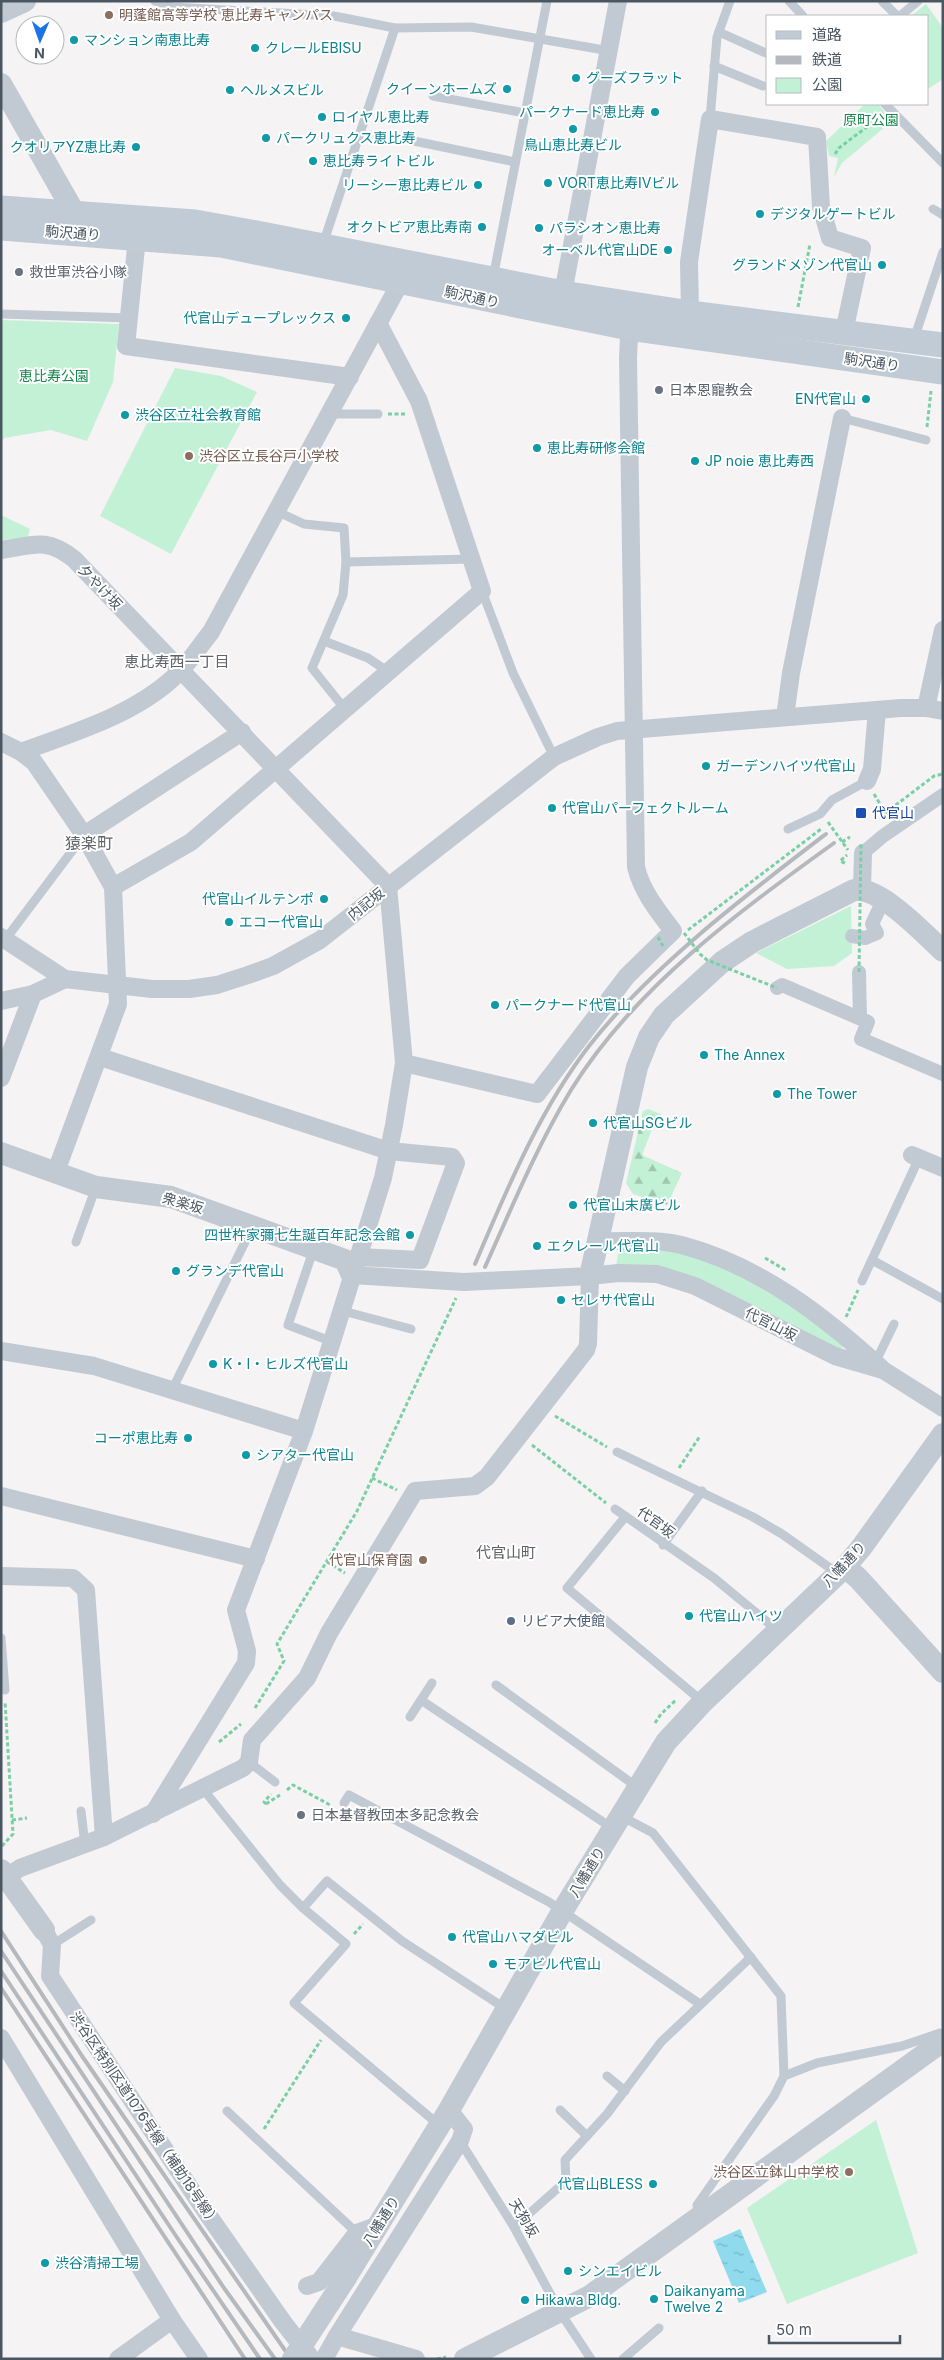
<svg xmlns="http://www.w3.org/2000/svg" width="944" height="2360" font-family="Inter,'Noto Sans JP',sans-serif">
	<defs>
		<pattern id="forest-firs" width="22" height="20" patternUnits="userSpaceOnUse" patternTransform="scale(1.25)"><rect width="22" height="20" fill="#c3f1d5"/><path d="M5 1l3.5 6h-7zM16 11l3.5 6h-7z" fill="#a0c6b0"/></pattern>
		<pattern id="water-ripples" width="26" height="14" patternUnits="userSpaceOnUse" patternTransform="scale(1.25)"><rect width="26" height="14" fill="#90daee"/><path d="M2 4q2-2 4 0t4 0M15 11q2-2 4 0t4 0" fill="none" stroke="#78b4c4"/></pattern>
	</defs>
	<rect width="100%" height="100%" fill="#f5f3f3"/>
	<g fill="#c3f1d5">
		<path d="M926,4L943,28V79L928,89V16H911Z"/>
		<path d="M865,104H878L892,121L842,163L834,177L838,158L829,156L826,141Z"/>
		<path d="M1,320L119,324L113,382L87,441L51,430L4,438L1,444Z"/>
		<path d="M175,368L221,376L257,392L171,554L100,516Z"/>
		<path d="M1,515L30,529L27,539L1,540Z"/>
		<path d="M851,906L852,953L834,966L787,969L756,953Z"/>
		<path d="M657,1247L683,1252L759,1284L845,1344L839,1352L777,1320L616,1266L619,1248Z"/>
		<path d="M876,2120L918,2253L787,2304L747,2208Z"/>
	</g>
	<path fill="url(#forest-firs)" d="M648,1109L661,1114L657,1125L654,1124L642,1155L682,1173L667,1205L633,1194L626,1183L643,1111Z"/>
	<path fill="url(#water-ripples)" d="M740,2229L767,2292L739,2303L713,2241Z"/>
	<g fill="none" stroke-linecap="round" stroke-linejoin="round">
		<g stroke="#7ad0a6" stroke-width="3" stroke-dasharray="4 2.5" stroke-linecap="butt">
			<path d="M835,154L839,148L880,117"/>
			<path d="M798,307L810,244"/>
			<path d="M388,414H407"/>
			<path d="M927,427L931,391"/>
			<path d="M874,794L888,817"/>
			<path d="M880,817L934,776L943,774"/>
			<path d="M828,822L848,850"/>
			<path d="M842,842L850,837"/>
			<path d="M845,863L840,861L847,855"/>
			<path d="M688,930L821,829"/>
			<path d="M765,1258L787,1271"/>
			<path d="M846,1317L858,1290"/>
			<path d="M555,1416L607,1447"/>
			<path d="M532,1445L606,1503"/>
			<path d="M679,1468L700,1436"/>
			<path d="M372,1478L397,1490"/>
			<path d="M327,1562L345,1573"/>
			<path d="M255,1708L284,1661L277,1644L357,1511L456,1298"/>
			<path d="M655,1723L661,1714L676,1700"/>
			<path d="M219,1742L241,1724"/>
			<path d="M287,1790L293,1785L332,1806"/>
			<path d="M266,1804L280,1795"/>
			<path d="M266,1804L264,1802L271,1794"/>
			<path d="M12,1820L27,1818"/>
			<path d="M2,1846L13,1834L5,1701"/>
			<path d="M354,1934L363,1924"/>
			<path d="M264,2129L321,2040"/>
			<path d="M437,2359L446,2357"/>
		</g>
		<g stroke="#c1cad2" stroke-width="9">
			<path d="M155,1L172,7L334,16L395,28L471,27L610,51"/>
			<path d="M789,1L803,16"/>
			<path d="M882,1L897,16"/>
			<path d="M900,16L918,1"/>
			<path d="M719,32L768,54"/>
			<path d="M714,66L763,86"/>
			<path d="M433,96L525,113"/>
			<path d="M885,104L943,163"/>
			<path d="M710,119L717,37L730,1"/>
			<path d="M414,141L515,162"/>
			<path d="M933,209L943,215"/>
			<path d="M323,244L395,28"/>
			<path d="M493,278L547,1"/>
			<path d="M1,314L130,318"/>
			<path d="M914,339L943,252"/>
			<path d="M328,414H378"/>
			<path d="M842,418L926,440"/>
			<path d="M276,511L304,524L344,528L346,562L343,595L312,668L344,708"/>
			<path d="M346,562L472,559"/>
			<path d="M482,591L513,673L554,757"/>
			<path d="M324,641L368,658L387,671"/>
			<path d="M788,829L820,814L832,800L867,781"/>
			<path d="M5,940L84,835"/>
			<path d="M76,1242L96,1187"/>
			<path d="M314,1248L288,1325L333,1342"/>
			<path d="M872,1260L943,1299"/>
			<path d="M862,1281L919,1158"/>
			<path d="M343,1311L411,1329"/>
			<path d="M875,1363L894,1324"/>
			<path d="M172,1390L252,1228"/>
			<path d="M617,1452L753,1517L782,1534L837,1573"/>
			<path d="M615,1509L714,1578L777,1630"/>
			<path d="M625,1517L567,1588L703,1702"/>
			<path d="M663,1545L702,1491"/>
			<path d="M1,1638L5,1690"/>
			<path d="M496,1685L637,1787"/>
			<path d="M421,1700L612,1828"/>
			<path d="M410,1717L432,1683"/>
			<path d="M249,1762L275,1782"/>
			<path d="M203,1789L280,1885L303,1908L346,1944L294,2003L439,2125"/>
			<path d="M344,1803L349,1795L549,1902L700,2004"/>
			<path d="M81,1811L85,1845"/>
			<path d="M621,1816L653,1833L781,1996L784,2076"/>
			<path d="M303,1908L327,1881L402,1941L506,2009"/>
			<path d="M52,1945L91,1920"/>
			<path d="M607,2076L625,2091"/>
			<path d="M560,2110L587,2136"/>
			<path d="M227,2111L357,2233"/>
			<path d="M460,2141L514,2227L560,2312L591,2359"/>
			<path d="M698,2215L697,2205L774,2096L784,2076L817,2063L902,2046L940,2033"/>
			<path d="M514,2227L566,2181L565,2160L607,2114L661,2042L751,1957"/>
			<path d="M623,2359L659,2328"/>
		</g>
		<g stroke="#c1cad2" stroke-width="14">
			<path d="M863,853L883,836L943,795"/>
			<path d="M852,936L865,938L877,933L872,924L879,909"/>
			<path d="M859,972L860,1018"/>
			<path d="M777,988L782,985L868,1022L861,1039L943,1074"/>
		</g>
		<g stroke="#c1cad2" stroke-width="18">
			<path d="M137,238L126,346L350,377"/>
			<path d="M563,293L618,1"/>
			<path d="M690,313L689,262L710,119L817,137L821,207L830,238L862,248L844,332"/>
			<path d="M1,550C34,545 46,537 74,559L388,886L404,1063L394,1125L383,1178L304,1431L236,1610L247,1651L246,1663L153,1814"/>
			<path d="M926,708L943,630"/>
			<path d="M785,717L791,673L842,418"/>
			<path d="M1,742L21,752L34,762L84,835L113,887L118,1004L55,1174"/>
			<path d="M21,752C72,733 131,716 172,679C187,666 198,648 211,632L406,272"/>
			<path d="M867,781L872,769L877,710"/>
			<path d="M84,835L242,732"/>
			<path d="M113,887L191,842L482,591L419,401L378,323"/>
			<path d="M862,889L863,853"/>
			<path d="M1,937L65,979L152,989H189L217,985L248,975L273,966L320,940L554,757L598,737L617,731L901,708H926L943,711"/>
			<path d="M1,1001L33,994L65,979"/>
			<path d="M100,1057L389,1151L452,1157L456,1163L420,1260L358,1257"/>
			<path d="M404,1063L537,1094L627,976L673,931C658,911 642,892 636,867L628,358L630,317"/>
			<path d="M1,1078L33,994"/>
			<path d="M912,1155L943,1168"/>
			<path d="M597,1241C626,1242 657,1238 685,1246C761,1267 824,1316 881,1368"/>
			<path d="M352,1275L464,1282L590,1276L618,1273L657,1274L695,1286L835,1356L883,1370L943,1408"/>
			<path d="M1,1351L94,1366L304,1431"/>
			<path d="M1,1496L256,1559"/>
			<path d="M1,1576L73,1578L86,1590L104,1837"/>
			<path d="M6,1877L20,1868L104,1837L243,1768L249,1762L252,1740L307,1678L329,1633L415,1491L475,1486L487,1477L586,1350L588,1344L590,1276"/>
			<path d="M44,1930L52,1945L50,1976L204,2209L283,2322L312,2359"/>
			<path d="M1,2038L172,2320L199,2359"/>
			<path d="M307,2286L319,2282L357,2233L379,2225"/>
			<path d="M337,2336L460,2141L464,2129L449,2110"/>
			<path d="M118,2359L172,2320"/>
			<path d="M324,2359L337,2336L416,2359"/>
		</g>
		<g stroke="#c1cad2" stroke-width="22">
			<path d="M1,12L25,1"/>
			<path d="M1,84L75,214L74,227"/>
			<path d="M1,1153L96,1187L171,1197L345,1260L352,1275"/>
			<path d="M590,1276L637,1067L649,1037L664,1015L722,962L752,942L854,890C880,886 924,934 943,951"/>
			<path d="M845,1567L858,1578L943,1672"/>
			<path d="M1,1870L44,1930"/>
			<path d="M345,2279L449,2110L563,1910L666,1742L703,1702L845,1567L861,1548L943,1434"/>
			<path d="M465,2359L590,2296L943,2041"/>
		</g>
		<g stroke="#c1cbd6" stroke-width="25">
			<path d="M1,208L195,222L262,234L563,293L690,313L943,345"/>
			<path d="M1,228L221,245L629,328L943,372"/>
		</g>
		<g stroke="#b5b8bd" stroke-width="4">
			<path d="M475,1264C507,1189 539,1111 589,1046C651,967 746,895 826,834"/>
			<path d="M485,1267C512,1207 537,1146 571,1090C634,988 737,913 834,843"/>
			<path d="M1,1931L82,2056L291,2359"/>
			<path d="M1,1951L224,2288L275,2359"/>
			<path d="M1,1971L176,2236L260,2359"/>
			<path d="M1,1988L245,2359"/>
		</g>
		<g stroke="#7ad0a6" stroke-width="3" stroke-dasharray="4 2.5" stroke-linecap="butt">
			<path d="M684,933L700,954L707,960L777,988"/>
			<path d="M658,937L664,948"/>
			<path d="M859,972L861,844"/>
		</g>
		<path stroke="#c1cad2" stroke-width="22" d="M293,2359L345,2279"/>
	</g>
	<g fill="#8d6e63" stroke="#fff" stroke-width="2">
		<circle cx="109" cy="15" r="5"/>
		<circle cx="189" cy="456" r="5"/>
		<circle cx="423" cy="1560" r="5"/>
		<circle cx="849" cy="2172" r="5"/>
	</g>
	<g fill="#0f9aa8" stroke="#fff" stroke-width="2">
		<circle cx="74" cy="40" r="5"/>
		<circle cx="255" cy="48" r="5"/>
		<circle cx="576" cy="78" r="5"/>
		<circle cx="507" cy="89" r="5"/>
		<circle cx="230" cy="90" r="5"/>
		<circle cx="655" cy="112" r="5"/>
		<circle cx="322" cy="117" r="5"/>
		<circle cx="573" cy="129" r="5"/>
		<circle cx="266" cy="138" r="5"/>
		<circle cx="136" cy="147" r="5"/>
		<circle cx="313" cy="161" r="5"/>
		<circle cx="548" cy="183" r="5"/>
		<circle cx="478" cy="185" r="5"/>
		<circle cx="760" cy="214" r="5"/>
		<circle cx="482" cy="227" r="5"/>
		<circle cx="539" cy="228" r="5"/>
		<circle cx="668" cy="250" r="5"/>
		<circle cx="882" cy="265" r="5"/>
		<circle cx="346" cy="318" r="5"/>
		<circle cx="866" cy="399" r="5"/>
		<circle cx="125" cy="415" r="5"/>
		<circle cx="537" cy="448" r="5"/>
		<circle cx="695" cy="461" r="5"/>
		<circle cx="706" cy="766" r="5"/>
		<circle cx="552" cy="808" r="5"/>
		<circle cx="324" cy="899" r="5"/>
		<circle cx="229" cy="922" r="5"/>
		<circle cx="495" cy="1005" r="5"/>
		<circle cx="704" cy="1055" r="5"/>
		<circle cx="777" cy="1094" r="5"/>
		<circle cx="593" cy="1123" r="5"/>
		<circle cx="573" cy="1205" r="5"/>
		<circle cx="410" cy="1235" r="5"/>
		<circle cx="537" cy="1246" r="5"/>
		<circle cx="176" cy="1271" r="5"/>
		<circle cx="561" cy="1300" r="5"/>
		<circle cx="213" cy="1364" r="5"/>
		<circle cx="188" cy="1438" r="5"/>
		<circle cx="246" cy="1455" r="5"/>
		<circle cx="689" cy="1616" r="5"/>
		<circle cx="452" cy="1937" r="5"/>
		<circle cx="493" cy="1964" r="5"/>
		<circle cx="653" cy="2184" r="5"/>
		<circle cx="45" cy="2263" r="5"/>
		<circle cx="568" cy="2271" r="5"/>
		<circle cx="654" cy="2299" r="5"/>
		<circle cx="525" cy="2300" r="5"/>
	</g>
	<g fill="#6b7280" stroke="#fff" stroke-width="2">
		<circle cx="19" cy="272" r="5"/>
		<circle cx="659" cy="390" r="5"/>
		<circle cx="301" cy="1815" r="5"/>
	</g>
	<rect fill="#1a4fb4" stroke="#fff" stroke-width="2" x="855" y="807" width="12" height="12" rx="2.5"/>
	<circle fill="#5c6f8a" stroke="#fff" stroke-width="2" cx="511" cy="1621" r="5"/>
	<g text-anchor="middle" stroke-width="4" stroke-linejoin="round" paint-order="stroke">
		<g font-size="14" fill="#785e54" stroke="#fff" text-anchor="start">
			<text x="119" y="20">明蓬館高等学校 恵比寿キャンパス</text>
			<text x="199" y="461">渋谷区立長谷戸小学校</text>
			<text x="413" y="1565" text-anchor="end">代官山保育園</text>
			<text x="839" y="2177" text-anchor="end">渋谷区立鉢山中学校</text>
		</g>
		<g font-size="14" fill="#0d838f" stroke="#fff" text-anchor="start">
			<text x="84" y="45">マンション南恵比寿</text>
			<text x="265" y="53">クレールEBISU</text>
			<text x="586" y="83">グーズフラット</text>
			<text x="497" y="94" text-anchor="end">クイーンホームズ</text>
			<text x="240" y="95">ヘルメスビル</text>
			<text x="645" y="117" text-anchor="end">パークナード恵比寿</text>
			<text x="332" y="122">ロイヤル恵比寿</text>
			<text x="276" y="143">パークリュクス恵比寿</text>
			<text x="573" y="150" text-anchor="middle">鳥山恵比寿ビル</text>
			<text x="126" y="152" text-anchor="end">クオリアYZ恵比寿</text>
			<text x="323" y="166">恵比寿ライトビル</text>
			<text x="558" y="188">VORT恵比寿Ⅳビル</text>
			<text x="468" y="190" text-anchor="end">リーシー恵比寿ビル</text>
			<text x="770" y="219">デジタルゲートビル</text>
			<text x="472" y="232" text-anchor="end">オクトビア恵比寿南</text>
			<text x="549" y="233">パラシオン恵比寿</text>
			<text x="658" y="255" text-anchor="end">オーベル代官山DE</text>
			<text x="872" y="270" text-anchor="end">グランドメゾン代官山</text>
			<text x="336" y="323" text-anchor="end">代官山デュープレックス</text>
			<text x="856" y="404" text-anchor="end">EN代官山</text>
			<text x="135" y="420">渋谷区立社会教育館</text>
			<text x="547" y="453">恵比寿研修会館</text>
			<text x="705" y="466">JP noie 恵比寿西</text>
			<text x="716" y="771">ガーデンハイツ代官山</text>
			<text x="562" y="813">代官山パーフェクトルーム</text>
			<text x="314" y="904" text-anchor="end">代官山イルテンポ</text>
			<text x="239" y="927">エコー代官山</text>
			<text x="505" y="1010">パークナード代官山</text>
			<text x="714" y="1060">The Annex</text>
			<text x="787" y="1099">The Tower</text>
			<text x="603" y="1128">代官山SGビル</text>
			<text x="583" y="1210">代官山末廣ビル</text>
			<text x="400" y="1240" text-anchor="end">四世杵家彌七生誕百年記念会館</text>
			<text x="547" y="1251">エクレール代官山</text>
			<text x="186" y="1276">グランデ代官山</text>
			<text x="571" y="1305">セレサ代官山</text>
			<text x="223" y="1369">K・I・ヒルズ代官山</text>
			<text x="178" y="1443" text-anchor="end">コーポ恵比寿</text>
			<text x="256" y="1460">シアター代官山</text>
			<text x="699" y="1621">代官山ハイツ</text>
			<text x="462" y="1942">代官山ハマダビル</text>
			<text x="503" y="1969">モアビル代官山</text>
			<text x="643" y="2189" text-anchor="end">代官山BLESS</text>
			<text x="55" y="2268">渋谷清掃工場</text>
			<text x="578" y="2276">シンエイビル</text>
			<text x="664" y="2296">Daikanyama<tspan x="664" dy="16">Twelve 2</tspan></text>
			<text x="535" y="2305">Hikawa Bldg.</text>
		</g>
		<g font-size="14" fill="#17864f" stroke="#fff">
			<text x="871" y="125">原町公園</text>
			<text x="54" y="381">恵比寿公園</text>
		</g>
		<g font-size="14" fill="#4a5661" stroke="#fff">
			<text transform="translate(73 233) rotate(4)" y="5">駒沢通り</text>
			<text transform="translate(472 297) rotate(12)" y="5">駒沢通り</text>
			<text transform="translate(872 362) rotate(8)" y="5">駒沢通り</text>
			<text transform="translate(100 587) rotate(46)" y="5">夕やけ坂</text>
			<text transform="translate(366 904) rotate(-39)" y="5">内記坂</text>
			<text transform="translate(183 1203) rotate(16)" y="5">衆楽坂</text>
			<text transform="translate(771 1324) rotate(27)" y="5">代官山坂</text>
			<text transform="translate(656 1522) rotate(36)" y="5">代官坂</text>
			<text transform="translate(844 1564) rotate(-47)" y="5">八幡通り</text>
			<text transform="translate(587 1872) rotate(-59)" y="5">八幡通り</text>
			<text transform="translate(145 2119) rotate(56)" y="5">渋谷区特別区道1076号線（補助18号線）</text>
			<text transform="translate(524 2218) rotate(59)" y="5">天狗坂</text>
			<text transform="translate(381 2221) rotate(-58)" y="5">八幡通り</text>
		</g>
		<g font-size="14" fill="#5b616d" stroke="#fff" text-anchor="start">
			<text x="29" y="277">救世軍渋谷小隊</text>
			<text x="669" y="395">日本恩寵教会</text>
			<text x="311" y="1820">日本基督教団本多記念教会</text>
		</g>
		<g font-size="14" fill="#164399" stroke="#fff" text-anchor="start">
			<text x="872" y="818">代官山</text>
		</g>
		<g font-size="14" fill="#4e5e75" stroke="#fff" text-anchor="start">
			<text x="521" y="1626">リビア大使館</text>
		</g>
		<g font-size="15" fill="#5f6368" stroke="#fff">
			<text x="177" y="667">恵比寿西一丁目</text>
			<text x="506" y="1558">代官山町</text>
		</g>
		<g font-size="16" fill="#5f6368" stroke="#fff">
			<text x="89" y="849">猿楽町</text>
		</g>
	</g>
	<rect width="944" height="2360" fill="none" stroke="#4a5661" stroke-width="5"/>
	<rect x="766" y="15" width="162" height="90" fill="#ffffff" stroke="#b7bbc0"/>
	<rect x="776" y="31" width="25" height="8" fill="#c1cbd6" stroke="#b7bbc0"/>
	<text x="812" y="40" font-size="15" fill="#4a5661">道路</text>
	<rect x="776" y="56" width="25" height="8" fill="#b5b8bd" stroke="#b7bbc0"/>
	<text x="812" y="65" font-size="15" fill="#4a5661">鉄道</text>
	<rect x="776" y="78" width="25" height="15" fill="#c3f1d5" stroke="#b7bbc0"/>
	<text x="812" y="90" font-size="15" fill="#4a5661">公園</text>
	<g transform="translate(40 40) rotate(182)"><circle r="24" fill="#ffffff" stroke="#b7bbc0"/>
	<path d="M0-4L9 19L0 12L-9 19Z" fill="#1a73e8"/>
	<text y="-8" font-size="14" font-weight="bold" text-anchor="middle" fill="#4a5661">N</text>
	</g>
	<path d="M769 2335v8h131v-8" fill="none" stroke="#4a5661" stroke-width="2.5"/>
	<text x="776" y="2335" font-size="15" fill="#4a5661" stroke="#ffffff" stroke-width="4" paint-order="stroke">50 m</text>
</svg>
